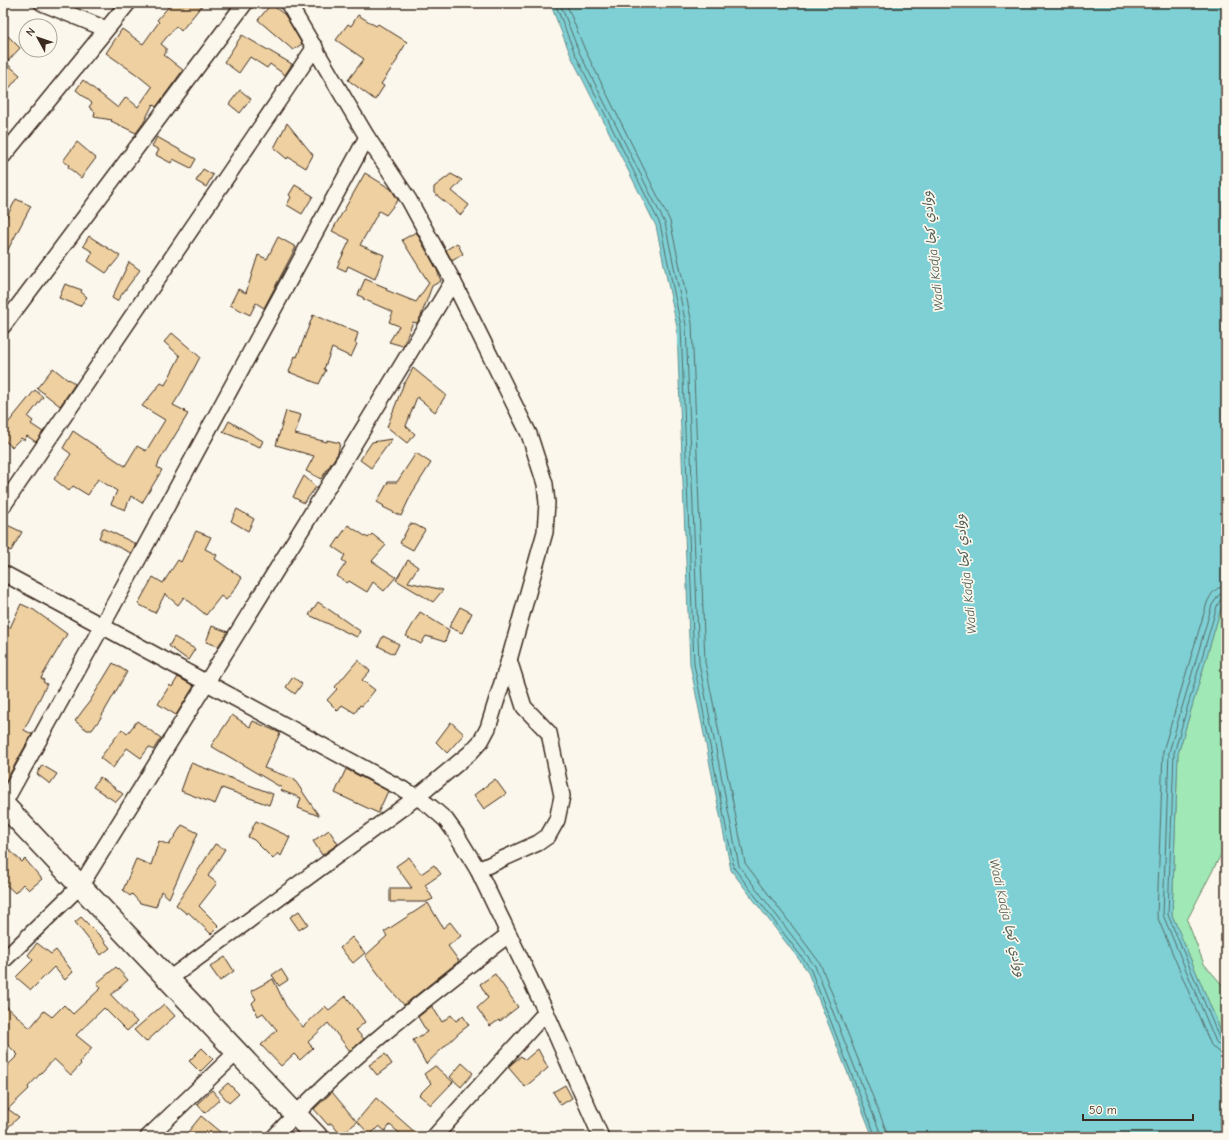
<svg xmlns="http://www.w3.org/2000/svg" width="1229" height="1140" font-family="'Comic Neue','Playpen Sans Arabic',sans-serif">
	<rect width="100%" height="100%" fill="#fbf7ec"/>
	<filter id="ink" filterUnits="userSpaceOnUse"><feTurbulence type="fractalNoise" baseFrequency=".025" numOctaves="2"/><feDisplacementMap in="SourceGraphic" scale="8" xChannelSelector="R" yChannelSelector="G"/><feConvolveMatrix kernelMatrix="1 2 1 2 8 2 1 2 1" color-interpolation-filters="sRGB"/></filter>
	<g filter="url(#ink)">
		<path fill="#a0e8b6" stroke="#6e896a" d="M1226,599V845L1187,920L1204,964L1226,989V1043L1172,915L1178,754L1221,608Z"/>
		<path fill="#7ed0d5" stroke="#638e8c" d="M550,3H1226V599L1221,608L1178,754L1172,915L1226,1043V1137H873L807,970L731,870L690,664L677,327L656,226L571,56Z"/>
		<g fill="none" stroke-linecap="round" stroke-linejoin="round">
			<g stroke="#566c67" stroke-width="1">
				<path d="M555,3L575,54L660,224L681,326L694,664L734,868L810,968L876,1137"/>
				<path d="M560,3L579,52L665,223L686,325L699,663L739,866L815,966L880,1132L881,1137"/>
				<path d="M566,3L585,50L670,221L692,323L705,662L745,863L820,963L886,1130L887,1137"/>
				<path d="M1226,586C1215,587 1211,594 1207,603L1163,751L1157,915L1159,921L1211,1045L1217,1051L1226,1054"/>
				<path d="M1226,592L1219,595L1212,605L1169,752L1163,915L1216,1042L1220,1046L1226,1048"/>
				<path d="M1226,598L1221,599L1217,606L1174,753L1168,915L1220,1040L1223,1042L1226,1043"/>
			</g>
		</g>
		<g fill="#eed0a1" stroke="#3b2a1e">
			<path d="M172,3H204L181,31L176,26L161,44L166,48V53L164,55L183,70L156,107L153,104L144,122L136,133L111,121L112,120L94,117L95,112L89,107L92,103L76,90L83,80L118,108L126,97L138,107L152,87L136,74L106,53L122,29L143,44L159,22L157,20Z"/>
			<path d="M271,4L285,15L302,44L293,50L258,20Z"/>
			<path d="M358,15L376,26L378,24L407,42L397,58L398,59L381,84L384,86L375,100L348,80L364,59L336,40L348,24L351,26Z"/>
			<path d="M3,31L20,48L6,63L20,75L3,96Z"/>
			<path d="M242,35L292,64L285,75L270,64L267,68L250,57L239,73L224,62Z"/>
			<path d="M240,90L251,99L240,113L229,104Z"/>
			<path d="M287,123L313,155L306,168L288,157L287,159L274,148Z"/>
			<path d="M157,137L196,159L191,168L173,159L171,163L156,155L159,150L152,146Z"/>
			<path d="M77,142L96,158L81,178L68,167L69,165L63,161Z"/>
			<path d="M203,169L213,175L206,187L196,181Z"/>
			<path d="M365,173L391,189L398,200L386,215L379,211L360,245L384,255L375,279L348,266L346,271L337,267L350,240L332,231Z"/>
			<path d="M451,174L462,180L452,191L469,205L461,215L434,193V187Z"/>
			<path d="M295,185L313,196L302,214L287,205L291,197L289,195Z"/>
			<path d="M16,199L31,206L3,259V224Z"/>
			<path d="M416,232L437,270L441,281L432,286L421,316L417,323L413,322L403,346L389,342L399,326L389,322L393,312L363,299L364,298L358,295L365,279L387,288L386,290L416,302L429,283L402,240Z"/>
			<path d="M89,236L120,256L106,273L88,261L93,252L83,246Z"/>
			<path d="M278,237L296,247L264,308L256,303L250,315L230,305L238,289L246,293L258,255L267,259Z"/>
			<path d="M457,243L463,254L452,261L446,250Z"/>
			<path d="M129,262L140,270L117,301L112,298Z"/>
			<path d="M65,284L82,290L81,292L87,297L80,306L59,298Z"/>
			<path d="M313,315L358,333L355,343L357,344L351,357L332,348L324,369L326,370L319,384L289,372L295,356L297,357Z"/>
			<path d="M172,333L200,357L182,391L173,405L185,411L184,412L188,414L160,460L157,467L162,470L142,503L131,496L125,510L111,504L117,491L98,479L88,495L73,486L69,491L54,479L71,454L63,448L73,431L125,466L137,446L146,451L165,420L142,406L161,383L165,385L180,356L164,342Z"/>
			<path d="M53,368L68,380L69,379L75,384L60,406L37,388Z"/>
			<path d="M413,368L446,395L435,412L417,397L406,426L415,434L407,443L387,427L404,383H405Z"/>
			<path d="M35,390L43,397L28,417L33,421L31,424L43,432L36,442L27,436L24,440L21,438L12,447L3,439V420L8,423Z"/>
			<path d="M286,411L301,415L295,434L327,442V440L340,443L338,453L321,479L306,471L314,456L276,445Z"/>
			<path d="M229,421L263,441L260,447L223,432Z"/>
			<path d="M392,439L371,468L360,460L372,442Z"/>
			<path d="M416,453L431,463L412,493L401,516L383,507L384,506L377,502L388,482H397Z"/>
			<path d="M304,476L316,487L304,503L293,497Z"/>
			<path d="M237,509L254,519L248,531L231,521Z"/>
			<path d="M3,523L22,532L11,551L3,547Z"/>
			<path d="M410,524L416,525L425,530L413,550L400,543Z"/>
			<path d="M348,525L368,538L372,534L386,545L372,561L396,577L384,591L373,582L367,592L349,581L347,583L337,576L346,563L342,560L345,555L333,547Z"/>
			<path d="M103,528L136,544L131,553L99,538Z"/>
			<path d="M196,531L211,537L205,549L217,555L215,559L242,578L232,593L226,600L221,596L206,615L184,597L178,605L165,594L155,613L138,604L153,577L163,583L178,560L181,562Z"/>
			<path d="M408,560L418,567L408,582L443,590L433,602L396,580Z"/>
			<path d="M318,602L360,631L357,637L309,615Z"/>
			<path d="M21,604L34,610L67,634L41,678L44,680L43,682L47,684L24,730L32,734L3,786V625L10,628Z"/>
			<path d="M460,607L472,613L462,633L449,627Z"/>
			<path d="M420,612L449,630L445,642L426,636L421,644L406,636Z"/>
			<path d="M212,626L228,632L218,646L206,642Z"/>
			<path d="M383,636L399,644L394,654L378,646Z"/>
			<path d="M174,637L195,649L188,660L169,646Z"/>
			<path d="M358,660L370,671L362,680L375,690L362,706L360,705L355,713L342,705L338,711L327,700L337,689L335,687Z"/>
			<path d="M113,663L127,672L100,719L92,730H87L75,721L90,701Z"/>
			<path d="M178,677L194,686L176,715L158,704L170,685L172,687Z"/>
			<path d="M293,677L302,684L295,694L286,687Z"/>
			<path d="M232,715L250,727L253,721L280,733L264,768L294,779L319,816L298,808L301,798L280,790L282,788L211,746Z"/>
			<path d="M137,721L161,738L153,750L149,747L141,758L127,748L113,768L100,758L122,729L127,734Z"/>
			<path d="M451,722L464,734L447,753L436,742Z"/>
			<path d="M191,763L273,794L269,805L222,788L215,804L181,791Z"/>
			<path d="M42,765L57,774L50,784L37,774Z"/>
			<path d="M346,769L388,791L378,813L335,793Z"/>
			<path d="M100,777L123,794L116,802L93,787Z"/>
			<path d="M495,779L506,794L484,809L474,795Z"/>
			<path d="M256,821L290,837L281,856L278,853L273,859L254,840L248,837Z"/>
			<path d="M182,825L198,833L169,898L161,891L156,907L140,903L132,894L130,896L123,890L136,859L151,865L159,841L169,845Z"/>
			<path d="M329,830L338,844L322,855L313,841Z"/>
			<path d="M3,844L22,862L25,859L42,879L29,890L23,884L15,893L3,882Z"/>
			<path d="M215,844L225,849L208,876L217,883L199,906L219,926L211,934L188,912L187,914L176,905Z"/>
			<path d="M409,857L421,874L434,865L441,874L425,885L433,899L426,902H390V888H412L396,866Z"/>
			<path d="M428,903L443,928L450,922L461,936L448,946L459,961L404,1005L389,988L365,956L387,936L384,932Z"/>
			<path d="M299,911L308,924L299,930L290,917Z"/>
			<path d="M81,917L102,938L110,948L101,955L75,922Z"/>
			<path d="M352,937L365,953L353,963L340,948Z"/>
			<path d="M37,943L51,954L56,950L73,972L65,980L54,967L31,990L16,977L33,960L28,955Z"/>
			<path d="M225,957L234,971L220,981L210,967Z"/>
			<path d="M116,967L128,980L111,995L137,1022L127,1031L104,1008L76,1035L92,1048L80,1062L81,1064L71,1075L54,1059L28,1087L29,1089L8,1109L19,1117L3,1132V1070L18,1055L3,1040V1003L30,1028L44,1011L52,1017L64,1005L73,1014L101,988L97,983Z"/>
			<path d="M281,969L288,980L279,986L272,975Z"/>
			<path d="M495,974L518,1007L500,1021L499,1020L490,1026L477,1008L488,998L480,984Z"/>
			<path d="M273,979L286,1006L303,1027L325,1006L329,1010L346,996L365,1022L356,1030L364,1039L350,1051L328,1023L308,1042L313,1048L300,1060L294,1054L281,1066L261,1045L277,1030L263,1013L258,1016L252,1003L256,999L251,991Z"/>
			<path d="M164,1004L175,1016L146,1042L134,1030Z"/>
			<path d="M432,1006L442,1022L451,1015L456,1021L463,1016L469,1025L460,1032L426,1064L413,1040L427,1032L418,1017Z"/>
			<path d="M202,1048L213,1059L200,1072L189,1061Z"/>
			<path d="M538,1049L548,1068L525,1087L508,1067L521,1056L525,1060Z"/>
			<path d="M385,1054L392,1064L377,1075L369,1065Z"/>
			<path d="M462,1063L473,1073L461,1087L450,1077Z"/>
			<path d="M435,1066L453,1082L431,1105L419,1095L431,1083L424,1074Z"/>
			<path d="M228,1083L239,1094L229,1103L219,1091Z"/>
			<path d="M565,1085L572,1098L561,1105L553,1092Z"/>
			<path d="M212,1090L220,1099L205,1113L197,1104Z"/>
			<path d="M332,1092L357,1122L341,1135L331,1123L328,1125L314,1109Z"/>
			<path d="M376,1098L416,1133L413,1137H404L390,1125L385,1131L379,1126L370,1135L357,1121Z"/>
			<path d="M201,1116L226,1137H184Z"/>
		</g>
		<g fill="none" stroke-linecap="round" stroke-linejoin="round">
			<g stroke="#3b2a1e" stroke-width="18">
				<g id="street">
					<path d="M42,3L106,29"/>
					<path d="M3,156L128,3"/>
					<path d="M3,326L245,3"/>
					<path d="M3,506L315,47"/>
					<path d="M3,573L102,626L417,797L431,807L446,820L456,834L478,870L546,1012L601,1137"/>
					<path d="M3,805L102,626L367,137"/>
					<path d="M478,870L538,843L548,836L557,820L562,796L549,733L524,707L509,660"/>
					<path d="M3,961L81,885L326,490L453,281"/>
					<path d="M169,979L417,797L470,753L481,741L488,728L509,660L545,532L547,503L545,484L529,434L453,281L409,200L367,137L288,3"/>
					<path d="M148,1137L237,1052"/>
					<path d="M274,1137C344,1061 426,998 508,935"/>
					<path d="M434,1137L546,1012"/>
				</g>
			</g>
			<g stroke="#3b2a1e" stroke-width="24">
				<path id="secondary" d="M3,804L317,1137"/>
			</g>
			<use href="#street" stroke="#fbf7ec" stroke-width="15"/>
			<use href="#secondary" stroke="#fbf7ec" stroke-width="21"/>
		</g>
	</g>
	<g text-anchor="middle" stroke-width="3.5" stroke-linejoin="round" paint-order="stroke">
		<g font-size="13" font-style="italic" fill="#4f5c55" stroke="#fbf7ec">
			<text transform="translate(932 251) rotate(-96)" y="5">Wadi Kadja ووادي كجا</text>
			<text transform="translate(965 574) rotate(-96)" y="5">Wadi Kadja ووادي كجا</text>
			<text transform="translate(1008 918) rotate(77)" y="5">Wadi Kadja ووادي كجا</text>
		</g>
	</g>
	<rect width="1229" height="1140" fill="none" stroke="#fbf7ec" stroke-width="16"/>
	<rect x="8" y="8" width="1213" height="1124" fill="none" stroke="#3b2a1e" stroke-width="1.5" filter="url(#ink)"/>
	<g transform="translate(38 38) rotate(310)"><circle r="19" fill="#fbf7ec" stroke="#aea59a"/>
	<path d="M0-3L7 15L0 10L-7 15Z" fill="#3b2a1e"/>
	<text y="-6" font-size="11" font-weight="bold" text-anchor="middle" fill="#3b2a1e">N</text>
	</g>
	<path d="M1083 1114v6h110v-6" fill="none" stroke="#3b2a1e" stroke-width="2"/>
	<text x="1089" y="1114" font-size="12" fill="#3b2a1e" stroke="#fbf7ec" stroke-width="3" paint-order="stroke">50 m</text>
</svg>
